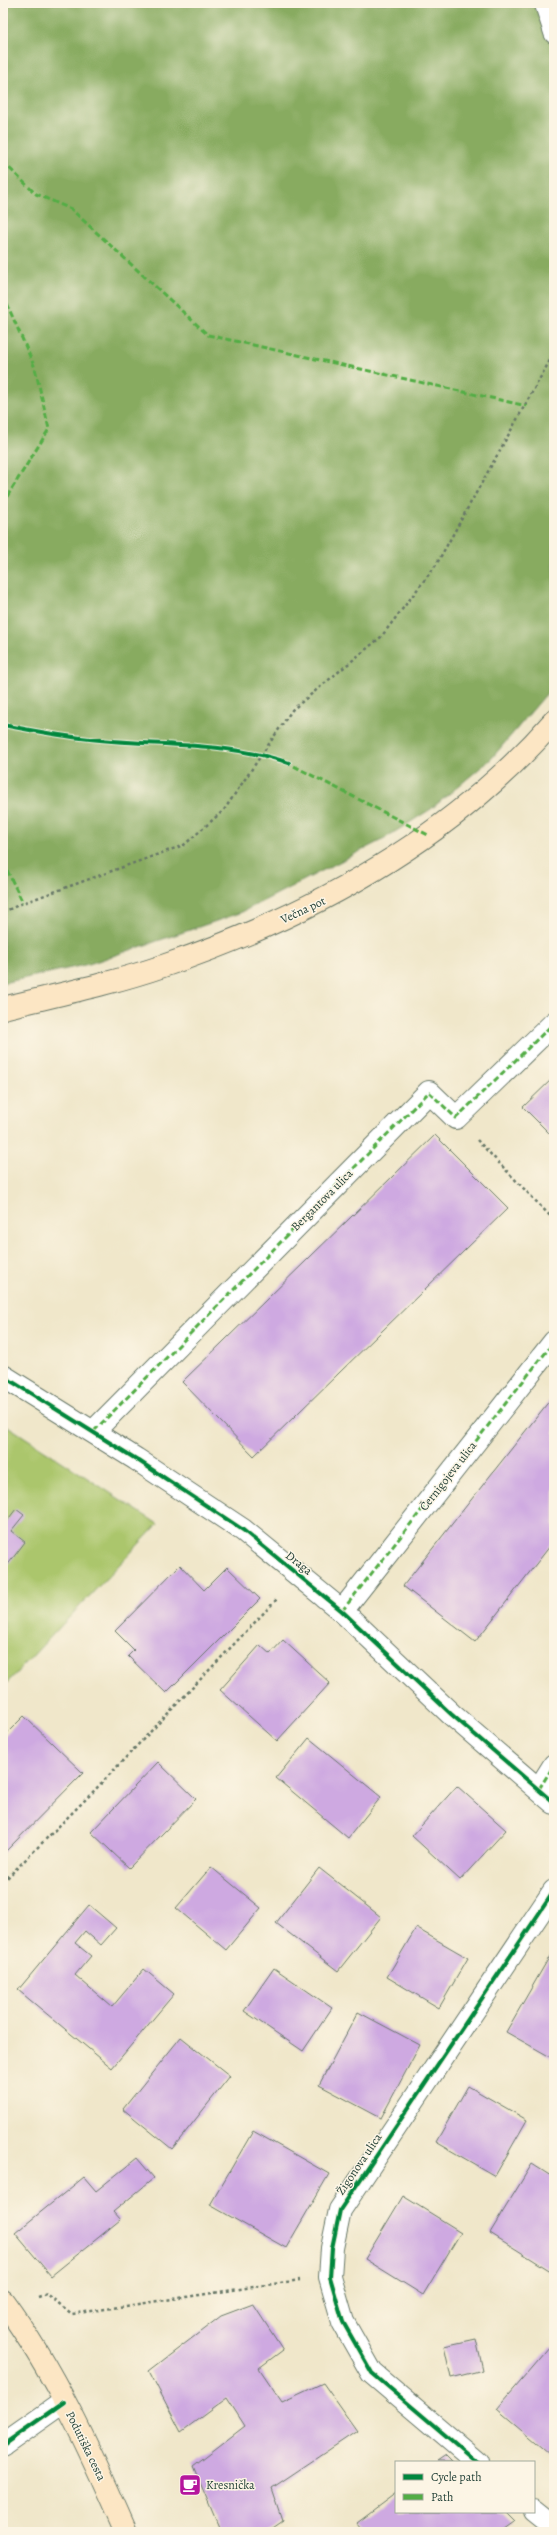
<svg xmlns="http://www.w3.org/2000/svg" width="557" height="2535" font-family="Alegreya,serif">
	<rect width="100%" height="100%" fill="#fcf5e5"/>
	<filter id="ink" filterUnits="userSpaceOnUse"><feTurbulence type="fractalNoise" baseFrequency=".025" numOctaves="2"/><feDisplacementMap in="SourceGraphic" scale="8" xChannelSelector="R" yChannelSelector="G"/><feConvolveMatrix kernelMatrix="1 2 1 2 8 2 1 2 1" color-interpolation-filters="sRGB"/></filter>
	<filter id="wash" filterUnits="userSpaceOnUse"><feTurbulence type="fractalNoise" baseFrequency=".012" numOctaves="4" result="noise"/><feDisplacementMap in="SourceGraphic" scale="16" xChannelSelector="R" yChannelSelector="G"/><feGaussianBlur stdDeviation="0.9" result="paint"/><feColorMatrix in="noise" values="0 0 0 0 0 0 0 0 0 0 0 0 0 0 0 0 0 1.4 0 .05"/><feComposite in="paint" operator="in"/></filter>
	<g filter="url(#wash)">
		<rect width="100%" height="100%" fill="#f0e7ca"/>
		<path fill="#abc66c" stroke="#658250" d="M3,1423L158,1524L3,1687Z"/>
		<path fill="#88ab60" stroke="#54744a" d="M3,3H554V685L491,759L431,809L382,840L240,913L89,964L3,983Z"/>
		<g id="blocks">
			<g fill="#cea9e1">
				<path d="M554,1077V1138L523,1107Z"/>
				<path d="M435,1135L508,1208L254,1456L182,1382Z"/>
				<path d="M554,1395V1541L475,1642L403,1586Z"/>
				<path d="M16,1509L24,1515L11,1531L25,1542L3,1571V1526Z"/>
				<path d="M180,1565L204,1590L227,1567L260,1599L166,1693L128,1656L134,1650L115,1631Z"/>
				<path d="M283,1640L330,1683L277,1741L220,1690L260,1645L270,1654Z"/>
				<path d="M24,1716L83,1773L3,1854V1737Z"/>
				<path d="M309,1738L381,1797L348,1838L276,1778Z"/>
				<path d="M158,1762L196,1799L129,1868L91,1832Z"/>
				<path d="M457,1786L506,1830L460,1880L412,1836Z"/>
				<path d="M211,1867L261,1908L226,1950L176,1908Z"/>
				<path d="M319,1868L381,1917L338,1971L276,1923Z"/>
				<path d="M89,1905L116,1928L101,1945L85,1931L75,1943L91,1956L75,1975L112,2007L144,1969L174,1994L112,2068L18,1990Z"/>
				<path d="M416,1928L468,1958L439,2008L387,1977Z"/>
				<path d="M554,1949V2059L506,2032Z"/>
				<path d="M274,1968L332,2008L303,2051L244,2011Z"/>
				<path d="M358,2012L420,2045L381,2118L319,2085Z"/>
				<path d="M181,2037L230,2076L172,2149L123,2109Z"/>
				<path d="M468,2086L527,2120L495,2176L436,2142Z"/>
				<path d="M253,2131L329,2174L286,2248L210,2205Z"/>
				<path d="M137,2158L154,2178L113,2212L120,2220L51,2276L15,2233L84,2177L96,2191Z"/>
				<path d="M532,2164L554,2178V2273L490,2233Z"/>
				<path d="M403,2196L461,2232L423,2295L365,2259Z"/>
				<path d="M253,2304L283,2350L259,2368L282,2402L323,2383L357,2431L272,2488L283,2521L267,2532H221L193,2466L245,2426L227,2398L181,2432L149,2371L221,2316Z"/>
				<path d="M476,2339L483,2370L451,2378L444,2346Z"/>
				<path d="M551,2346L554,2348V2447L549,2453L497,2409Z"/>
				<path d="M446,2456L452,2462H437Z"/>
				<path d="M396,2494V2512H505L515,2522L501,2532H364L357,2523Z"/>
			</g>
		</g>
	</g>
	<g filter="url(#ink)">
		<use href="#blocks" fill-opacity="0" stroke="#687868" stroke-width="1"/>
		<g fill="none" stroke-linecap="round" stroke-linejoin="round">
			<g stroke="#687868" stroke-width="21">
				<path id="lane" d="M544,3L554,34"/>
			</g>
			<g stroke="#687868" stroke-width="24">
				<g id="street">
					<path d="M3,1376L136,1459L243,1530L342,1611L451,1714L554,1803"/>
					<path d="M94,1431L429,1092L456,1118L554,1023"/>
					<path d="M342,1611L554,1342"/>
					<path d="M539,1789L554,1765"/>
					<path d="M3,2445L64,2402"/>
					<path d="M477,2462L372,2373L343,2322L330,2277L332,2248L340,2210L554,1891"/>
					<path d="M534,2510L554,2526"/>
				</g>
			</g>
			<g stroke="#687868" stroke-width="24">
				<g id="secondary">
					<path d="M3,1008C56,995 111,984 163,966C311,916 450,840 554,721"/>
					<path d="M3,2301C55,2372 91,2452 126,2532"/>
				</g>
			</g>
			<g stroke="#687868" stroke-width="2.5" stroke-dasharray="3 3" stroke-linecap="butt">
				<path d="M3,912L23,903L184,845L224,810L292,710L381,637L436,565L554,353"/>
				<path d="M477,1140L554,1220"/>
				<path d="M3,1882L91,1794L278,1598"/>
				<path d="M38,2297L47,2294L72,2314L300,2280"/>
			</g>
			<use href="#lane" stroke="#fff" stroke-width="19"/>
			<use href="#street" stroke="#fff" stroke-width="22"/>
			<use href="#secondary" stroke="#fce6c4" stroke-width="22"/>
			<g stroke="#52ad45" stroke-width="3" stroke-dasharray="6 3" stroke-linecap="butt">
				<path d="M3,162L36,194L71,209L208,335L527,406"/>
				<path d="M3,295L35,368L49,429L3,503"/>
				<path d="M286,762L428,835"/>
				<path d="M3,862L23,903"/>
				<path d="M94,1431L429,1092L456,1118L554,1023"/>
				<path d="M342,1611L554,1342"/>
				<path d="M539,1789L554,1765"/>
			</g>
			<g stroke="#fcf5e5" stroke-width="6">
				<g id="cycleway">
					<path d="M3,725C29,730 55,735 81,738C151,747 222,740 289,763"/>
					<path d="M3,1376L136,1459L243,1530L342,1611L451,1714L554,1803"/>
					<path d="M3,2445L64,2402"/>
					<path d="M477,2462L372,2373L343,2322L330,2277L332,2248L340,2210L554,1891"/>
				</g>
			</g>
			<use href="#cycleway" stroke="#00873e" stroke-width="4"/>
		</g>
	</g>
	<defs>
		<g id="cafe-square" transform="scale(1.15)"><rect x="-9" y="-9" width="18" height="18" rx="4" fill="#b5179e" stroke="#fcf5e5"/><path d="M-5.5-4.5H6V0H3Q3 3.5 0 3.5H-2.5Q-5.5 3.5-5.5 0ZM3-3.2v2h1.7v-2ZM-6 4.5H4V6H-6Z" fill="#fff"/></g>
	</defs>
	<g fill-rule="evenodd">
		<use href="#cafe-square" x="190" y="2485"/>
	</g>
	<g text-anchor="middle" stroke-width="3" stroke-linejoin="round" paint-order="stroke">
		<g font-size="12" fill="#1f3d34" stroke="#fcf5e5">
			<text transform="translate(303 910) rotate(-25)" y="4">Večna pot</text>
			<text transform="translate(322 1200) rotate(-45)" y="4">Bergantova ulica</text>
			<text transform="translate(448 1476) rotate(-52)" y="4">Černigojeva ulica</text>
			<text transform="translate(299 1563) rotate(39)" y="4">Draga</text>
			<text transform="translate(359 2164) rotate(-56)" y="4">Žigonova ulica</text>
			<text transform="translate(86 2446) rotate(64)" y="4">Podutiška cesta</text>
		</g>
		<g font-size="12" fill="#1f3d34" stroke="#fcf5e5" text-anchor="start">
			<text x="206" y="2489">Kresnička</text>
		</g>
	</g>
	<rect width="557" height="2535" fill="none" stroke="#fcf5e5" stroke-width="16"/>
	<rect x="395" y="2461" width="140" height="52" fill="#fcf5e5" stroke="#a4ab9e"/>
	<rect x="403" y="2474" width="20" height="6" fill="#00873e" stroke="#a4ab9e"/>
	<text x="431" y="2481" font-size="12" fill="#1f3d34">Cycle path</text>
	<rect x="403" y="2494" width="20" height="6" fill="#52ad45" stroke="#a4ab9e"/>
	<text x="431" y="2501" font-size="12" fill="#1f3d34">Path</text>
</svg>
